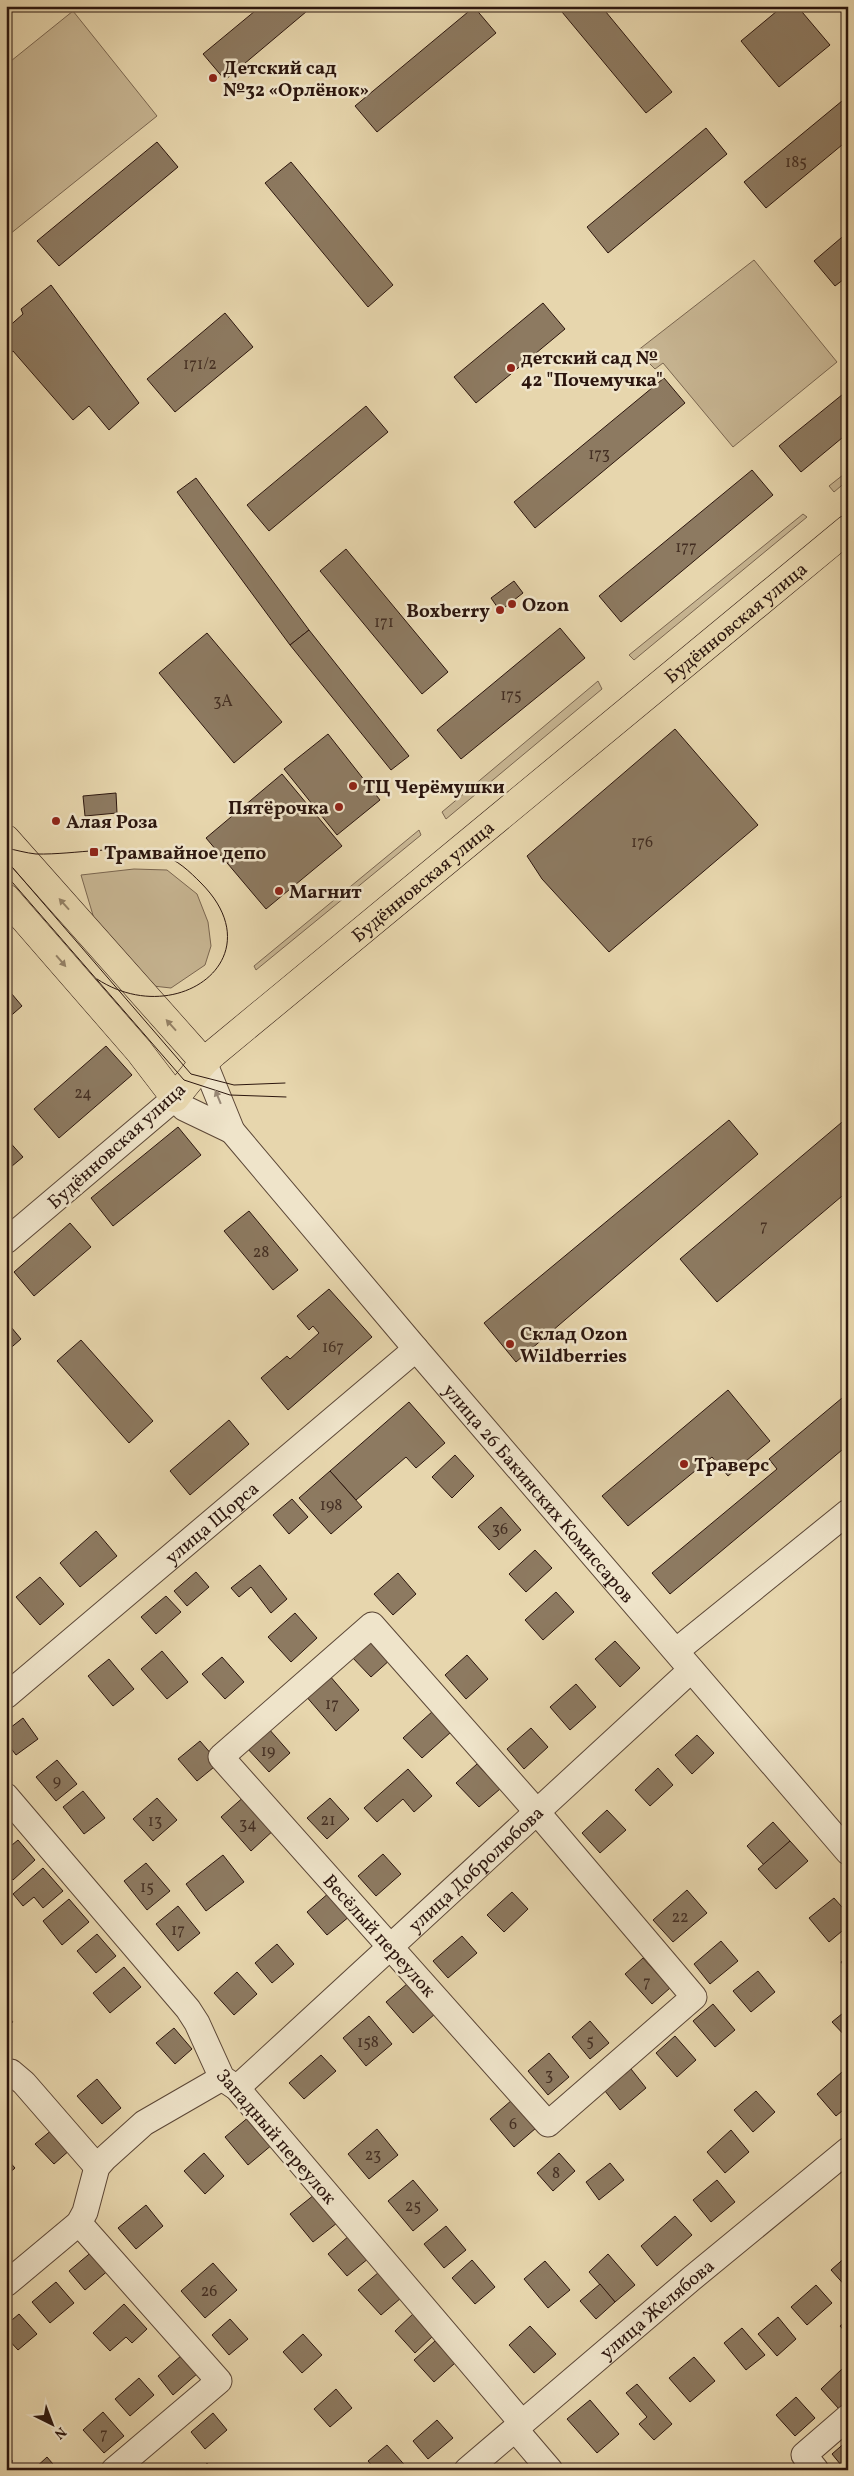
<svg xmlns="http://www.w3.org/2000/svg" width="854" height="2476" font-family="Vollkorn,serif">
	<rect width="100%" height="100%" fill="#e7d6ad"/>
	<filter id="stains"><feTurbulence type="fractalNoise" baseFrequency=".004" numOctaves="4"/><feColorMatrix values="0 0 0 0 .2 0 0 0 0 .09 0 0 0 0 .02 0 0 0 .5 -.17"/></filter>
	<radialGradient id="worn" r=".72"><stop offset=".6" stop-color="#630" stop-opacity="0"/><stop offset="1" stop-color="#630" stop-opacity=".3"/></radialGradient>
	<g fill="#c7b592" stroke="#7a6650">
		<path d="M73,11L157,116L10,234L6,229V65Z"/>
		<path d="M754,260L837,362L733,447L663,363L655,369L637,351Z"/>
		<path d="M848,471V480L834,492L829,486Z"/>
		<path d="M803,514L807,517L634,660L629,655Z"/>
		<path d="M598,681L602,689L446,819L442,812Z"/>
		<path d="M419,830L421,835L256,970L254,966Z"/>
		<path d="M134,869L167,870L197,894L208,922L211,946L205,965L171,988L153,986L95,922L81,875Z"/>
	</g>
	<g fill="#8d7a61" stroke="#2c160e">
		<path d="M261,6H313L225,80L203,54Z"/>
		<path d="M557,6H601L672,92L646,113Z"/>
		<path d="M783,6H797L830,45L779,87L741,41Z"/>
		<path d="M474,7L496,33L377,132L355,106Z"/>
		<path d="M848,96V140L766,208L744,182Z"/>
		<path d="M706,128L727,154L608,253L587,227Z"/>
		<path d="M157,142L178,167L59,266L37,241Z"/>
		<path d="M291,162L393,285L368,307L265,183Z"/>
		<path d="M848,232V276L835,286L814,261Z"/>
		<path d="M51,285L139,403L109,430L89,406L73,420L13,351L6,357V329L23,314L21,309Z"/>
		<path d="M543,303L565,329L476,403L454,377Z"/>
		<path d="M225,313L253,347L175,412L147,379Z"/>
		<path d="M664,378L685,403L535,528L514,502Z"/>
		<path d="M848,390V433L801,472L779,446Z"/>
		<path d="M366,406L388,432L269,531L247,505Z"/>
		<path d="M752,470L773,495L621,622L599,596Z"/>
		<path d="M196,478L309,630L290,645L177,492Z"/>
		<path d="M346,549L448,672L422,694L320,571Z"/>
		<path d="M514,581L523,593L500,611L491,598Z"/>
		<path d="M560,628L585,658L461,759L437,730Z"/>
		<path d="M309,630L409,756L391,770L290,645Z"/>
		<path d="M207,633L282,722L234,763L159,673Z"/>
		<path d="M675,729L758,825L609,952L542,879L527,856Z"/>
		<path d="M328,734L380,800L337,835L284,769Z"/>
		<path d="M282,774L342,846L266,909L206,838Z"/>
		<path d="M116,793L117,813L85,816L83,796Z"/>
		<path d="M6,987L22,1006L6,1020Z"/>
		<path d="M106,1046L132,1075L59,1138L34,1109Z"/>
		<path d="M848,1117V1191L717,1302L680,1259Z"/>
		<path d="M729,1120L758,1154L516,1362L484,1323Z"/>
		<path d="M178,1127L201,1155L113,1226L91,1198Z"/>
		<path d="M6,1138L23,1157L6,1171Z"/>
		<path d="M249,1211L298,1270L273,1290L224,1231Z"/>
		<path d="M70,1223L91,1247L34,1296L14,1272Z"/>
		<path d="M329,1289L372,1337L288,1410L261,1378L287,1356L290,1359L319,1333L313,1326L309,1330L297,1316Z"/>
		<path d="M6,1321L21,1339L6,1352Z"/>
		<path d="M81,1340L153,1421L129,1443L57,1361Z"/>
		<path d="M728,1390L770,1441L728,1476L712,1457L628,1526L602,1496Z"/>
		<path d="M848,1393V1445L670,1594L652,1573L777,1469L769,1459Z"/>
		<path d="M409,1402L445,1443L416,1468L406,1457L356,1500L330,1471Z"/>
		<path d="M229,1420L249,1444L190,1495L170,1471Z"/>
		<path d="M455,1455L474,1476L452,1498L432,1477Z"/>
		<path d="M330,1471L362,1507L331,1534L299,1498Z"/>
		<path d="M292,1499L308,1517L289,1534L273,1515Z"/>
		<path d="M501,1507L521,1530L499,1550L478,1527Z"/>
		<path d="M96,1531L117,1556L80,1587L60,1563Z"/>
		<path d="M535,1550L552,1568L526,1592L509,1574Z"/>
		<path d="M260,1565L287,1599L271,1613L251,1587L239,1597L231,1588Z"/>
		<path d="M196,1572L209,1587L187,1606L174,1591Z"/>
		<path d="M398,1573L416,1594L393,1615L374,1594Z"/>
		<path d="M40,1577L64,1604L40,1625L16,1597Z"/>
		<path d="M556,1592L574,1612L543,1640L525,1620Z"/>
		<path d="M166,1596L181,1612L156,1634L141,1617Z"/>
		<path d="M295,1613L317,1638L291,1662L268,1637Z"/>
		<path d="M372,1637L391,1659L371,1677L351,1656Z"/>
		<path d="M615,1641L640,1668L620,1687L595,1659Z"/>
		<path d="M162,1651L188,1682L167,1699L141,1669Z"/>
		<path d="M467,1655L488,1679L466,1699L445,1675Z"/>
		<path d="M222,1657L244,1682L225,1699L202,1674Z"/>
		<path d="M109,1659L134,1689L113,1706L88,1676Z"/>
		<path d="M329,1675L359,1710L336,1731L305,1695Z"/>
		<path d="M576,1684L596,1707L570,1730L550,1707Z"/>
		<path d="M433,1711L451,1732L422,1758L403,1738Z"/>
		<path d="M23,1718L38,1739L16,1755L6,1742V1731Z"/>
		<path d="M268,1728L290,1753L269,1772L246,1747Z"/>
		<path d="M531,1728L548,1747L524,1769L507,1749Z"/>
		<path d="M697,1735L714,1753L692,1774L675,1755Z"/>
		<path d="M200,1741L219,1763L197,1781L178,1759Z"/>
		<path d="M57,1760L77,1784L56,1801L36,1777Z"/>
		<path d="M477,1764L500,1789L479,1807L456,1783Z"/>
		<path d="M658,1768L673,1785L650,1806L635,1790Z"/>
		<path d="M408,1769L432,1796L414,1812L403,1799L377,1822L364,1808Z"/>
		<path d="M83,1791L105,1818L84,1834L63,1807Z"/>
		<path d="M246,1795L276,1828L251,1851L221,1817Z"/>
		<path d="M157,1798L177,1820L153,1841L133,1819Z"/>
		<path d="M330,1798L349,1819L327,1839L307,1818Z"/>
		<path d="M607,1810L626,1830L600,1853L582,1833Z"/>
		<path d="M773,1822L790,1841L764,1865L747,1846Z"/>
		<path d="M18,1840L35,1860L13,1880L6,1872V1850Z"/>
		<path d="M790,1841L808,1861L776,1889L758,1869Z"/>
		<path d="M383,1854L401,1874L376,1896L358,1876Z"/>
		<path d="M223,1855L244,1882L206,1911L186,1884Z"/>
		<path d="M146,1863L170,1891L147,1910L124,1881Z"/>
		<path d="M43,1868L63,1891L43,1908L34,1897L23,1906L13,1894Z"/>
		<path d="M687,1890L707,1913L673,1942L653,1920Z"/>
		<path d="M330,1892L350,1916L327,1935L307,1912Z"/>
		<path d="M512,1892L528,1909L504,1932L487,1915Z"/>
		<path d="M834,1898L848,1914V1926L829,1942L809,1918Z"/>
		<path d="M69,1899L89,1922L62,1945L43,1921Z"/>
		<path d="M178,1906L200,1933L178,1951L156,1924Z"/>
		<path d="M97,1934L116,1956L96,1973L77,1951Z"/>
		<path d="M462,1936L477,1953L448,1978L433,1961Z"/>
		<path d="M721,1941L738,1961L710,1984L694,1964Z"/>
		<path d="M277,1944L294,1964L272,1983L255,1963Z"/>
		<path d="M848,1956V1971L841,1962Z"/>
		<path d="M643,1958L670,1988L652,2004L625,1974Z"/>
		<path d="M124,1967L141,1987L110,2013L93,1993Z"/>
		<path d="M758,1971L775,1992L751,2012L733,1991Z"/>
		<path d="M237,1972L257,1994L234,2015L214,1993Z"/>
		<path d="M408,1983L435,2014L413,2033L386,2002Z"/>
		<path d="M713,2004L735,2030L715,2047L693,2021Z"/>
		<path d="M848,2009V2039L832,2022Z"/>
		<path d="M6,2014L13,2022L6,2027Z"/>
		<path d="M369,2016L392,2044L366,2066L343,2038Z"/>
		<path d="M590,2021L609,2043L590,2059L572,2037Z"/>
		<path d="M174,2028L192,2049L175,2064L156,2043Z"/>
		<path d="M675,2036L696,2060L677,2077L656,2053Z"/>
		<path d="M549,2053L569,2077L548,2095L528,2071Z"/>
		<path d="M321,2055L336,2071L304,2099L289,2083Z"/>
		<path d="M631,2069L646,2088L620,2110L605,2091Z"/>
		<path d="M842,2072L848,2079V2106L836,2116L817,2094Z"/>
		<path d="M97,2079L121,2108L102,2124L77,2096Z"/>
		<path d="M756,2091L775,2112L753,2132L734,2110Z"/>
		<path d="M512,2100L536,2128L514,2147L490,2119Z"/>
		<path d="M250,2116L273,2144L248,2165L225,2137Z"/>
		<path d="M53,2129L71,2149L54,2164L35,2144Z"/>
		<path d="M377,2129L398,2155L369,2179L348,2154Z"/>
		<path d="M731,2130L749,2152L725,2173L707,2152Z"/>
		<path d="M204,2153L224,2176L205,2194L184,2171Z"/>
		<path d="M559,2153L575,2171L553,2191L537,2173Z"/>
		<path d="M6,2158L15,2168L6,2176Z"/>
		<path d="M610,2163L624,2180L599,2200L586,2182Z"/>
		<path d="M413,2180L438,2210L413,2231L388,2201Z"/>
		<path d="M717,2180L735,2202L711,2222L693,2200Z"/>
		<path d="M314,2195L337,2223L313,2242L290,2214Z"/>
		<path d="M146,2205L163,2226L136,2249L118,2228Z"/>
		<path d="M675,2216L692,2235L657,2266L641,2246Z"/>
		<path d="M446,2226L466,2250L444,2268L424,2244Z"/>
		<path d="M350,2235L369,2258L347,2276L328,2254Z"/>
		<path d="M94,2250L110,2269L85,2290L69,2271Z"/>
		<path d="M608,2254L635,2285L615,2302L589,2272Z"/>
		<path d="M848,2255V2289L831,2270Z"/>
		<path d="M472,2260L495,2287L475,2304L452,2278Z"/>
		<path d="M545,2261L570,2290L548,2308L524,2279Z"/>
		<path d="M213,2263L237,2290L205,2318L181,2291Z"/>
		<path d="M379,2272L401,2298L381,2315L358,2290Z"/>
		<path d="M56,2282L74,2303L50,2323L32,2302Z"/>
		<path d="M600,2284L615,2302L596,2319L580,2301Z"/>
		<path d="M816,2285L832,2303L807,2325L791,2307Z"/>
		<path d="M124,2304L147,2329L132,2343L126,2337L110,2351L93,2333Z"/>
		<path d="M414,2313L434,2335L415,2353L395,2331Z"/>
		<path d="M19,2314L37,2334L18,2350L6,2337V2325Z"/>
		<path d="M778,2317L796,2339L777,2356L758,2334Z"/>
		<path d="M230,2319L248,2339L229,2355L212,2335Z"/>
		<path d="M848,2320V2335L840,2326Z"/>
		<path d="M530,2326L556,2354L534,2373L509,2345Z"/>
		<path d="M742,2328L765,2355L746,2370L724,2343Z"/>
		<path d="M303,2334L322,2355L302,2373L283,2352Z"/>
		<path d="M435,2341L455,2363L434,2382L414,2360Z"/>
		<path d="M182,2355L198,2373L173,2395L158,2376Z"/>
		<path d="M694,2357L715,2381L690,2402L669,2378Z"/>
		<path d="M842,2369L848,2375V2400L839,2409L821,2389Z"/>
		<path d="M139,2378L154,2395L130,2416L115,2399Z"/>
		<path d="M637,2384L672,2424L654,2440L639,2424L647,2417L626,2393Z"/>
		<path d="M336,2389L352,2408L330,2427L314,2409Z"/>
		<path d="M796,2397L815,2418L795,2436L776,2415Z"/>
		<path d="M590,2400L619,2434L597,2453L567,2419Z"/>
		<path d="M103,2412L124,2436L104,2453L83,2430Z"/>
		<path d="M213,2413L227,2430L205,2449L191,2432Z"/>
		<path d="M437,2420L453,2438L428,2459L413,2441Z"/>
		<path d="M848,2440V2470H845L832,2454Z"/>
		<path d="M387,2445L409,2470H376L368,2461Z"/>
		<path d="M6,2454L13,2461L6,2467Z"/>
		<path d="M47,2457L58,2470H33Z"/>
		<path d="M207,2463L213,2470H200Z"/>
	</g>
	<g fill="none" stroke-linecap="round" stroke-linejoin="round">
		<g stroke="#5b4636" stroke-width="27">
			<g id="minor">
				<path id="s1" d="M204,1062L232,1131L416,1349L848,1852"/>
				<path d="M6,1241L175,1098L184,1108L232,1131"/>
				<path d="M372,1625L537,1812L694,1997L548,2124L221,1757Z"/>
				<path d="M676,1651L848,1512"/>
				<path id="s2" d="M6,1696L416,1349"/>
				<path d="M6,1796L188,2009L197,2023L222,2078L237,2088L522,2423"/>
				<path d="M6,2072H11L24,2083L97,2167"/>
				<path id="s3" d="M237,2088L691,1670"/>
				<path d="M79,2223L219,2381L114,2470"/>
				<path d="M6,2284L79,2223L85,2212L97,2167L104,2159L144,2123L222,2078"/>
				<path d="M515,2429L550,2470"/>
				<path id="s4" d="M467,2470L691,2279L848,2150"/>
				<path d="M816,2470L804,2455L848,2417"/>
			</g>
		</g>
		<g stroke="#2c160e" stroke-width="29">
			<g id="major">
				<path d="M6,839L204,1062"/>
				<path id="s5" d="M6,898L139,1051L175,1098L204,1062L214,1053L848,529"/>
			</g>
		</g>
		<use href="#minor" stroke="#efe4ca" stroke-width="25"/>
		<use href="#major" stroke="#e7d6ad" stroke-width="28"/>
		<g stroke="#2c160e" stroke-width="1">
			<path d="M6,848C16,850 26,853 36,854C76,855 122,843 161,855C177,859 190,872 201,883C276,958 176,1031 97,979"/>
			<path d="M6,860L191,1074L234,1085L285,1083"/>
			<path d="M6,875L184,1080L230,1095L286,1097"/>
		</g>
	</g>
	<defs><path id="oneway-solid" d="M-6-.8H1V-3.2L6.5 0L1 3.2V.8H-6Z" transform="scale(1.25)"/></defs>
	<g fill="#938065">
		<use href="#oneway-solid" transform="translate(64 904) rotate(-132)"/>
		<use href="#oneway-solid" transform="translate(61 961) rotate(49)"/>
		<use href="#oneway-solid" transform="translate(171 1025) rotate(-132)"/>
	</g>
	<use fill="#978775" href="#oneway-solid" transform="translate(218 1097) rotate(-112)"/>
	<g fill="#8f2418" stroke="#efe4ca" stroke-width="2">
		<circle cx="213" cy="78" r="5"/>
		<circle cx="511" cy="368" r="5"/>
		<circle cx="512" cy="604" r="5"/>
		<circle cx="500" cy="610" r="5"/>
		<circle cx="353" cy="786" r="5"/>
		<circle cx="339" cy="807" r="5"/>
		<circle cx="56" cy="821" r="5"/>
		<rect x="89" y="847" width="10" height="10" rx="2.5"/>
		<circle cx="279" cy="891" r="5"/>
		<circle cx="510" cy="1344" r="5"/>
		<circle cx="684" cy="1464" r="5"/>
	</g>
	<g text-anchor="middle" stroke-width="5" stroke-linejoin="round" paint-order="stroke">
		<g font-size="16" fill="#442f23">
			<text x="796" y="167">185</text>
			<text x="200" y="369">171/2</text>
			<text x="599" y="459">173</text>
			<text x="686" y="552">177</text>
			<text x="384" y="627">171</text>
			<text x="511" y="700">175</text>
			<text x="223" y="706">3А</text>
			<text x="642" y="847">176</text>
			<text x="83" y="1098">24</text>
			<text x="764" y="1231">7</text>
			<text x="261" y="1257">28</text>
			<text x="333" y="1352">167</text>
			<text x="331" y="1510">198</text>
			<text x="500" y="1534">36</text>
			<text x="332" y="1709">17</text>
			<text x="268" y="1756">19</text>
			<text x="57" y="1786">9</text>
			<text x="328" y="1825">21</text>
			<text x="155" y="1826">13</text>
			<text x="248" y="1829">34</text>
			<text x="147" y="1892">15</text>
			<text x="680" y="1922">22</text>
			<text x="178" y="1935">17</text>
			<text x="647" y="1987">7</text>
			<text x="590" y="2046">5</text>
			<text x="368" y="2047">158</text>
			<text x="549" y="2080">3</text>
			<text x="513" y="2129">6</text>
			<text x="373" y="2160">23</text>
			<text x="556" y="2178">8</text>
			<text x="413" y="2211">25</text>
			<text x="209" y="2296">26</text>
			<text x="104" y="2439">7</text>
		</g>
		<g font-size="19" font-weight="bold" fill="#2c160e" stroke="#efe4ca" text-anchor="start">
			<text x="223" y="74">Детский сад<tspan x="223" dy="22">№32 «Орлёнок»</tspan></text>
			<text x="521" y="364">детский сад №<tspan x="521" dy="22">42 "Почемучка"</tspan></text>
			<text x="522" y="611">Ozon</text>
			<text x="490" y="617" text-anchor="end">Boxberry</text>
			<text x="363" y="793">ТЦ Черёмушки</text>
			<text x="329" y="814" text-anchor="end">Пятёрочка</text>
			<text x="66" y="828">Алая Роза</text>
			<text x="104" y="859">Трамвайное депо</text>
			<text x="289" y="898">Магнит</text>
			<text x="520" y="1340">Склад Ozon<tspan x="520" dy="22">Wildberries</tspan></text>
			<text x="694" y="1471">Траверс</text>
		</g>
		<g font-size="19" fill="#2c160e" stroke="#efe4ca">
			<text dy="7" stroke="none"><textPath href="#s5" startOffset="998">Будённовская улица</textPath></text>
			<text dy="7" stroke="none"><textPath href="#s5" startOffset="592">Будённовская улица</textPath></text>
			<text transform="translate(116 1145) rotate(-42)" y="7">Будённовская улица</text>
			<text dy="7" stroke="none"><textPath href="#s1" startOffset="549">улица 26 Бакинских Комиссаров</textPath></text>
			<text dy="7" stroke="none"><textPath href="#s2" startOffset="269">улица Щорса</textPath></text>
			<text dy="7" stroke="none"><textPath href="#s3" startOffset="324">улица Добролюбова</textPath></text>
			<text transform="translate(380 1935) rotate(48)" y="7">Весёлый переулок</text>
			<text transform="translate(277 2136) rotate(49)" y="7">Западный переулок</text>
			<text dy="7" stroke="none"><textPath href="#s4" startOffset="249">улица Желябова</textPath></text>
		</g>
	</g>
	<rect width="854" height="2476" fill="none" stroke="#e7d6ad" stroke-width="25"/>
	<rect x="8" y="8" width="839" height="2461" fill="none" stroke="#2c160e" stroke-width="2.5"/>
	<rect x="12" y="12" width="829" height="2451" fill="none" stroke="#2c160e"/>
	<g transform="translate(52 2424) rotate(138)" stroke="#efe4ca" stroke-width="4" paint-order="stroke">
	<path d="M0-4L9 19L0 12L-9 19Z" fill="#2c160e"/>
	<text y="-8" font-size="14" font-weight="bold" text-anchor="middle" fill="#2c160e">N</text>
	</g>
	<rect width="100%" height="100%" filter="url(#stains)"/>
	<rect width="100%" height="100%" fill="url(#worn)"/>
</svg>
